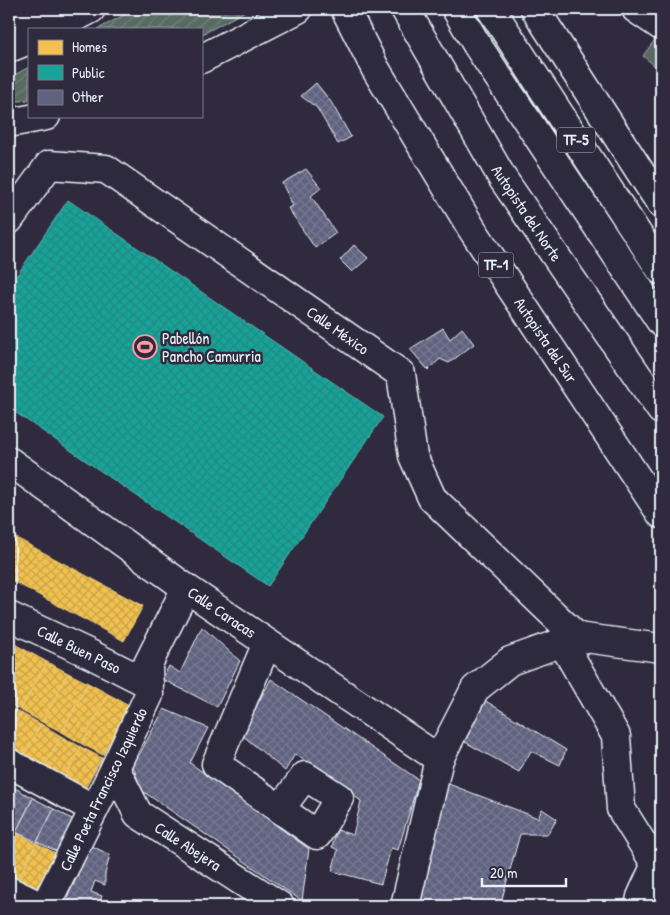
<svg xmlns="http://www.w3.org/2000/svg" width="670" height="915" font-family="'Patrick Hand',sans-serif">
	<defs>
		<pattern id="garden-furrows" width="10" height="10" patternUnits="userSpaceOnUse" patternTransform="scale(1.25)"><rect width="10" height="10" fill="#586a62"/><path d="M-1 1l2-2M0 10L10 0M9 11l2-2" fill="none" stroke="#708079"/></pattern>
		<pattern id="homes-cross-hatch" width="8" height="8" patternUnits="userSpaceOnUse" patternTransform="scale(1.25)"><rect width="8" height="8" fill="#f2c14e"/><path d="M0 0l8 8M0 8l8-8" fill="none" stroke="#c7a34d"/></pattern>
		<pattern id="public-cross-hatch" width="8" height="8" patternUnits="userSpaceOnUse" patternTransform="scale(1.25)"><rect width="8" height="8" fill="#17a398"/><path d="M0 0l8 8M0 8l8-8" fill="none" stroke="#258881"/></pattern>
		<pattern id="building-cross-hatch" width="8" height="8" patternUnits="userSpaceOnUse" patternTransform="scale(1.25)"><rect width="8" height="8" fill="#60627f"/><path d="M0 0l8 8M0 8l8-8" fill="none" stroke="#777992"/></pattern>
	</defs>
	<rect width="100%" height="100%" fill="#2f2a3d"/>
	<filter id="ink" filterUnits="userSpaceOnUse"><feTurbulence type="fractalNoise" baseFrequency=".02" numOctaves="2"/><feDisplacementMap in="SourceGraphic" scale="10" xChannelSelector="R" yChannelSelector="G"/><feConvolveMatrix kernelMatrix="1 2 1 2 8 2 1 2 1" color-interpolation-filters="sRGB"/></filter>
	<g filter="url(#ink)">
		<path fill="#586a62" stroke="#a0aead" d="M656,38L661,41V71L643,56Z"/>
		<g fill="url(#garden-furrows)" stroke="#a0aead">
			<path d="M135,9H249L201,35V29H98Z"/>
			<path d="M29,67V100L9,102V78Z"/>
		</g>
		<g fill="url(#homes-cross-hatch)" stroke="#efcf81">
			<path d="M9,534L143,606L124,641L9,579Z"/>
			<path d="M9,641L27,651L9,685Z"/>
			<path d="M27,651L47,662L20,710L9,704V685Z"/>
			<path d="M47,662L68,673L42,722L20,710Z"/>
			<path d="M68,673L88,683L62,732L42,722Z"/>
			<path d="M88,683L108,694L82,744L62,732Z"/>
			<path d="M108,694L129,705L103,755L82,744Z"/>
			<path d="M9,707L21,713L9,735Z"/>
			<path d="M21,713L41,724L21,761L9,754V735Z"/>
			<path d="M41,724L61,736L42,772L21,761Z"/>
			<path d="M61,736L81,747L62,783L42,772Z"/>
			<path d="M81,747L102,758L82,794L62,783Z"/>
			<path d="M9,830L16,833L9,847Z"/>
			<path d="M16,833L36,843L14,889L9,887V847Z"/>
			<path d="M36,843L57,854L35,899L14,889Z"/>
		</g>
		<path fill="url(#public-cross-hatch)" stroke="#56bab5" d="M68,200L383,417L268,586L9,408V287Z"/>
		<g fill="url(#building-cross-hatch)" stroke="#e8f1f8">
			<path d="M316,83L331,102L351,137L338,144L317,108L301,96Z"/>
			<path d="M306,169L321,188L311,196L336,233L315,248L288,208L293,206L282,183Z"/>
			<path d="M354,245L368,258L352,272L340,260Z"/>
			<path d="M443,328L450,339L462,328L474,344L449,363L440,359L428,370L410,349Z"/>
			<path d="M202,627L240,661L217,707L162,679L169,666L180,673Z"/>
			<path d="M271,679L419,780L398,850L391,848L381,884L332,871L338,850L332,847L337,830L353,835L361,801L295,754L285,771L241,734Z"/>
			<path d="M484,700L566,750L560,765L531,751L519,772L465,742Z"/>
			<path d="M164,709L208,728L190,763L309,849L302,901L141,790L133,766Z"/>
			<path d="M446,783L538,818L542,809L557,819L548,834H520L500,906H418Z"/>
			<path d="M13,787L33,798L16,832L9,828V796Z"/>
			<path d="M33,798L54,809L37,842L16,832Z"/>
			<path d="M54,809L74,820L58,852L37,842Z"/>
			<path d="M90,845L110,855L105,874V885L95,881L91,892L102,896L98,906H63L78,875L68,872Z"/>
		</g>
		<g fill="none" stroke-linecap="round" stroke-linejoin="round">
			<g stroke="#e8f1f8" stroke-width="31">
				<g id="minor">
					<path d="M456,9L477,45L661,322"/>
					<path d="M636,9L661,26"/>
					<path d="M9,220L49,165L106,169L401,374L413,456L432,498L577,637"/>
					<path d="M9,461L186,588L439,759"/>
					<path d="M9,616L90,654L149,684"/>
					<path d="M562,642L616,736L621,809L656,865"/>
					<path d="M267,643L216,764L317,835L339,798L305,776L280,809"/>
					<path d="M9,763L94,809"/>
					<path d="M115,768L138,814L280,906"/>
					<path d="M9,891L40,906"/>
					<path d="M45,906L115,768L149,695L148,664L186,588"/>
					<path d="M405,906L439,759L475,689L510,661L577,637L661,648"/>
					<path d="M639,906L641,897L661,853"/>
				</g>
			</g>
			<g stroke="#e8f1f8" stroke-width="31">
				<g id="major">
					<path d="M53,29L91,9"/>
					<path d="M9,48L29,40"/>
					<path d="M201,59L298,9"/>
					<path d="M9,123L46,116"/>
				</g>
			</g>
			<g stroke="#e8f1f8" stroke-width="31">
				<g id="highway">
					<path d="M345,9L375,68L472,229L661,514"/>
					<path d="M405,9L503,179L661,410"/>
					<path d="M491,9L661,270"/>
					<path d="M535,9L661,204"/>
					<path d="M9,25L47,9"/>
				</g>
			</g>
			<use href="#minor" stroke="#2f2a3d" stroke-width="28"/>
			<use href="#major" stroke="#2f2a3d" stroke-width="28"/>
			<use href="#highway" stroke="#2f2a3d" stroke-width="28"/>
		</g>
	</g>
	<defs>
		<g id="stadium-ring" transform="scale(1.25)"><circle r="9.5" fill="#2f2a3d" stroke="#ff9aa2" stroke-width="1.5"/><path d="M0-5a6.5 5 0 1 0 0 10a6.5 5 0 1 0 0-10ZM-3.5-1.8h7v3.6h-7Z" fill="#ff9aa2"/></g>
	</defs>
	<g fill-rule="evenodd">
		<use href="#stadium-ring" x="145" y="347"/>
	</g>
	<g text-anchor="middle" stroke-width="5" stroke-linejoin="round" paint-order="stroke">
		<g fill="#2f2a3d" stroke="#b0b5c0" stroke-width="1">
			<rect x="557" y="127.5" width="38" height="25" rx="4"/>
			<rect x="478.5" y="252.5" width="35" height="25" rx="4"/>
		</g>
		<g font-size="15" font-weight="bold" fill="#e8f1f8">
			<text x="576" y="145">TF-5</text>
			<text x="496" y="270">TF-1</text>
		</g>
		<g font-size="16" fill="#e8f1f8" stroke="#2f2a3d">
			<text transform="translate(527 213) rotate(56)" y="6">Autopista del Norte</text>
			<text transform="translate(338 330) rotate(35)" y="6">Calle México</text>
			<text transform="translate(546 340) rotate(56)" y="6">Autopista del Sur</text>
			<text transform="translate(222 612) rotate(34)" y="6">Calle Caracas</text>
			<text transform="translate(79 649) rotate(26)" y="6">Calle Buen Paso</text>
			<text transform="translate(103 789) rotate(-64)" y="6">Calle Poeta Francisco Izquierdo</text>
			<text transform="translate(188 846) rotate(33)" y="6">Calle Abejera</text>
		</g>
		<g font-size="16" fill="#e8f1f8" stroke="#2f2a3d" text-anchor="start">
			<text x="162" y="344">Pabellón<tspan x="162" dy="18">Pancho Camurria</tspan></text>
		</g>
	</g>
	<rect width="670" height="915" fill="none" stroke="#2f2a3d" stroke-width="30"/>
	<rect x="15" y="15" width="640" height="885" fill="none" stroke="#e8f1f8" stroke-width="2" filter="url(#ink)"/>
	<rect x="28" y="28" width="175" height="90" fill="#2f2a3d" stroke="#797a88"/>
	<rect x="38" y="40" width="25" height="15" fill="#f2c14e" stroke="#797a88"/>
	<text x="72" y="52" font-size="15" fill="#e8f1f8">Homes</text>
	<rect x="38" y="65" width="25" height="15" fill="#17a398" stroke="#797a88"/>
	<text x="72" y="78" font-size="15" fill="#e8f1f8">Public</text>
	<rect x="38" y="90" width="25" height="15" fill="#60627f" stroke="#797a88"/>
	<text x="72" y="102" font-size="15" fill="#e8f1f8">Other</text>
	<path d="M482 878v8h84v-8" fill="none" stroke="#e8f1f8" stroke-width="2.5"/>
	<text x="490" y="878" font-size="15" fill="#e8f1f8" stroke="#2f2a3d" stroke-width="4" paint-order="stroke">20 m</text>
</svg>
